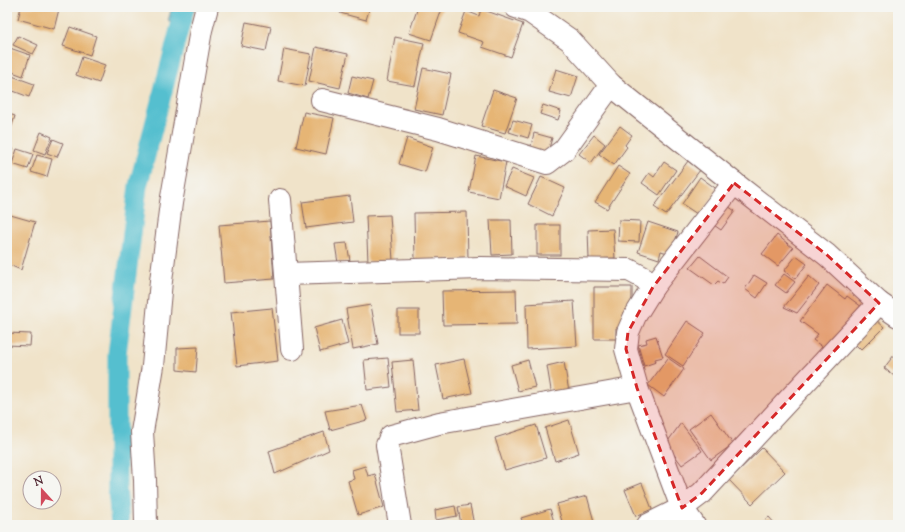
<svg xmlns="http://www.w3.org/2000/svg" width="905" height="532" font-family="'Sorts Mill Goudy',serif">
	<defs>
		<pattern id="water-waves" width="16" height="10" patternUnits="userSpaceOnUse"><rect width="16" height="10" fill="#54bfcf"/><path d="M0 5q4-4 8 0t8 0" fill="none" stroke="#489ba8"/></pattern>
	</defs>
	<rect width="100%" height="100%" fill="#f6f6f2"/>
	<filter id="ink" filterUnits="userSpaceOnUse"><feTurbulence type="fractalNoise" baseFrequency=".025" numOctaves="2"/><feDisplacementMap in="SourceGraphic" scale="8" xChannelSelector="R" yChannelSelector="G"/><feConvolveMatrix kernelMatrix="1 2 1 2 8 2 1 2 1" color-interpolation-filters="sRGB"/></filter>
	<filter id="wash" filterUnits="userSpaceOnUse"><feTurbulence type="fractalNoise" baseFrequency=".012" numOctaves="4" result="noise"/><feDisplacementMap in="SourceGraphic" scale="16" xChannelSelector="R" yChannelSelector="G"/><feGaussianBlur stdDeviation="0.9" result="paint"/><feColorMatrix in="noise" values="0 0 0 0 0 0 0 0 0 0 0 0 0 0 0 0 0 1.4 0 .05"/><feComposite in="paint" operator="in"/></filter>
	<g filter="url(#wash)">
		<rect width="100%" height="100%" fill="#f0e3c9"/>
		<path fill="url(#water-waves)" stroke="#4f6f7d" d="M172,7H195L188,28L168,21Z"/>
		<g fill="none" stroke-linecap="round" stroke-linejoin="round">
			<path stroke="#54bfcf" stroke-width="19" d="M120,525L117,487V354L138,186L185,7"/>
		</g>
		<g id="blocks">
			<g fill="#e6b574">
				<path d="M21,7H54L59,9L54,29L18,19Z"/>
				<path d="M342,7H370L366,20L340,13Z"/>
				<path d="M418,7H436L442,9L431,40L409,33Z"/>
				<path d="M481,9L523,24L511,57L482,47L484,42L458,33L466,11L479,16Z"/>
				<path d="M246,22L271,27L266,51L241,46Z"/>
				<path d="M70,27L96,36L90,55L63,46Z"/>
				<path d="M18,36L38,45L33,54L13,45Z"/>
				<path d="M395,37L424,43L415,86L387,81Z"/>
				<path d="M7,47L30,55L23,76L7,70Z"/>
				<path d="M316,47L348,54L340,88L309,81Z"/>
				<path d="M284,49L311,54L305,86L278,81Z"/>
				<path d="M82,57L105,65L99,83L76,75Z"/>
				<path d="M423,68L451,74L442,115L414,109Z"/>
				<path d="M556,69L578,76L571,98L549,92Z"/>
				<path d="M12,76L34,84L29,97L8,89Z"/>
				<path d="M352,76L373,81L368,99L348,93Z"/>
				<path d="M493,90L517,98L505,133L481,126Z"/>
				<path d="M543,105L561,111L558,120L540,114Z"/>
				<path d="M304,112L334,118L326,154L296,147Z"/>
				<path d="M7,113L15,116L7,141Z"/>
				<path d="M513,120L532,125L528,138L509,132Z"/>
				<path d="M620,126L632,135L625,145L627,147L614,165L599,154Z"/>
				<path d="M41,132L52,137L45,154L34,150Z"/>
				<path d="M534,133L552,138L547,155L530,150Z"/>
				<path d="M594,135L605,144L591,163L579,154Z"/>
				<path d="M407,138L433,147L425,172L399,164Z"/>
				<path d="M53,139L63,143L57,157L47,153Z"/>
				<path d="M7,145L13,148L7,162Z"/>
				<path d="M17,149L33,154L28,169L12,164Z"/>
				<path d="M37,155L52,159L47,177L31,172Z"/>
				<path d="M476,156L506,162L499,198L469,192Z"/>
				<path d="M688,161L700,170L666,215L654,207Z"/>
				<path d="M664,162L676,170L659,195L642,183L649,173L654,177Z"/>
				<path d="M618,166L630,174L607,209L595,202Z"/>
				<path d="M512,169L534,178L526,196L504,186Z"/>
				<path d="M541,177L565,188L552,216L528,204Z"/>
				<path d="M700,177L718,190L700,216L682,204Z"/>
				<path d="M350,196L353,222L306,228L302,202Z"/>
				<path d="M725,204L735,211L721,230L711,223Z"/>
				<path d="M467,212L468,260L415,261L414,213Z"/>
				<path d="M7,214L35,222L21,270L7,264Z"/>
				<path d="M390,215L393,261L368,262L366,216Z"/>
				<path d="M490,220H511L512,254L492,255Z"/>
				<path d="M619,220L640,221L639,242L618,241Z"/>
				<path d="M270,221L274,279L224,283L219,225Z"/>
				<path d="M648,222L678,232L671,254L661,251L659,259L638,252Z"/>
				<rect x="537" y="225" width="23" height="30"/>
				<path d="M613,229L615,258L589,259L588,230Z"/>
				<path d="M777,235L793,248L778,266L762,254Z"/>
				<path d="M347,243L350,261L338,263L335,244Z"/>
				<path d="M700,256L728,277L723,284L718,281L714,285L690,268Z"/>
				<path d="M796,256L807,264L795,279L784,271Z"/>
				<path d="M784,274L795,282L786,293L775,285Z"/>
				<path d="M754,275L767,283L757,298L745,289Z"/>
				<path d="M809,276L819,285L797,313L784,307Z"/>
				<path d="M827,285L845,299L847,296L862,307L828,351L813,340L818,334L800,321Z"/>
				<path d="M594,287H632V311H624L625,328H616V339H594Z"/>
				<path d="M516,290L517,324L443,325L442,291Z"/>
				<path d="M574,301L577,346L527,349L526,304Z"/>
				<path d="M371,305L378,344L353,349L346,309Z"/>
				<path d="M272,308L278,361L237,366L231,312Z"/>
				<rect x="398" y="310" width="21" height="23"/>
				<path d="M875,319L884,327L861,350L853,342Z"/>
				<path d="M342,320L348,344L320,352L314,328Z"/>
				<path d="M687,321L705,333L683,366L665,354Z"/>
				<path d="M7,333L31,334L30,346L7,345Z"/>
				<path d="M656,336L663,357L655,359L656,362L644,366L638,345L647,343L646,339Z"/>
				<path d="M198,347L196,372L177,370V348Z"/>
				<path d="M898,350V379L884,368Z"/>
				<path d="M388,358L391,387L367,390L364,360Z"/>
				<path d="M668,358L684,369L664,397L648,385Z"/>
				<path d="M464,359L472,393L443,399L436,365Z"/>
				<path d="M413,360L418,410L397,412L392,362Z"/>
				<path d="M528,360L535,387L518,391L511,365Z"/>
				<path d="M564,362L569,392L552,396L547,366Z"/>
				<path d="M362,405L367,420L330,430L325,411Z"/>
				<path d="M711,413L733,444L711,460L689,429Z"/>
				<path d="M569,420L579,453L555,461L545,428Z"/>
				<path d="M681,423L702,451L682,465L666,444Z"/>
				<path d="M536,425L546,458L505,470L495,438Z"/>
				<path d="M324,432L329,450L275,474L269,451Z"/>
				<path d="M762,448L785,472L752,504L729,480Z"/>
				<path d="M365,466L368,476L375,474L384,507L358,515L348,481L354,479L352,470Z"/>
				<path d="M642,483L652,509L636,516L625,490Z"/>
				<path d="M587,496L595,525H563L557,504Z"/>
				<path d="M470,505L474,525H461L458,507Z"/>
				<path d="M455,506L457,516L436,520L435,510Z"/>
				<path d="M550,509L555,525H524L521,518Z"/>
				<path d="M769,517L776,525H759Z"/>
			</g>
		</g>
	</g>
	<g filter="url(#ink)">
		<use href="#blocks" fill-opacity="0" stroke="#846462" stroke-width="1"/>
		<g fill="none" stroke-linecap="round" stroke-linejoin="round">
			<g stroke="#846462" stroke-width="24">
				<g id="minor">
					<path d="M516,7L530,12L570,40L611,85L734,183L827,255L879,303L898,316"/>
					<path d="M322,100L438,129L547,163L564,150L611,85"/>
					<path d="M280,200L292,349"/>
					<path d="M286,274L480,268L629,270L644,278L653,287L734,183"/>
					<path d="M653,287L635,316L628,332L626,349L637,388L682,508L694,525"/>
					<path d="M146,525L145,480L142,432L153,366L161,281L171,203L201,30L207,7"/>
					<path d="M400,525L387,445L391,436L439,423L637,388"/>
					<path d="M648,525L682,508L702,493L879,303"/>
				</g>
			</g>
			<use href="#minor" stroke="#fff" stroke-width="22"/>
		</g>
	</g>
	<path fill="#d62828" fill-opacity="0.2" stroke="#d62828" stroke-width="3" stroke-dasharray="8 5" stroke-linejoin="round" d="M734,183L827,255L879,303L702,493L682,508L637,388L626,349L628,332L653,287Z"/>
	<rect width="905" height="532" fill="none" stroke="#f6f6f2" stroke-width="24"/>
	<g transform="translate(42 490) rotate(339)"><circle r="19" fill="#f6f6f2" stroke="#b1a0a2"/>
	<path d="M0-3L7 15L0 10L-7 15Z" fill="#d1495b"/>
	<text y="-6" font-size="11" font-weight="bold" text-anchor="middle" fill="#4a1f2b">N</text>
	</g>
</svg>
